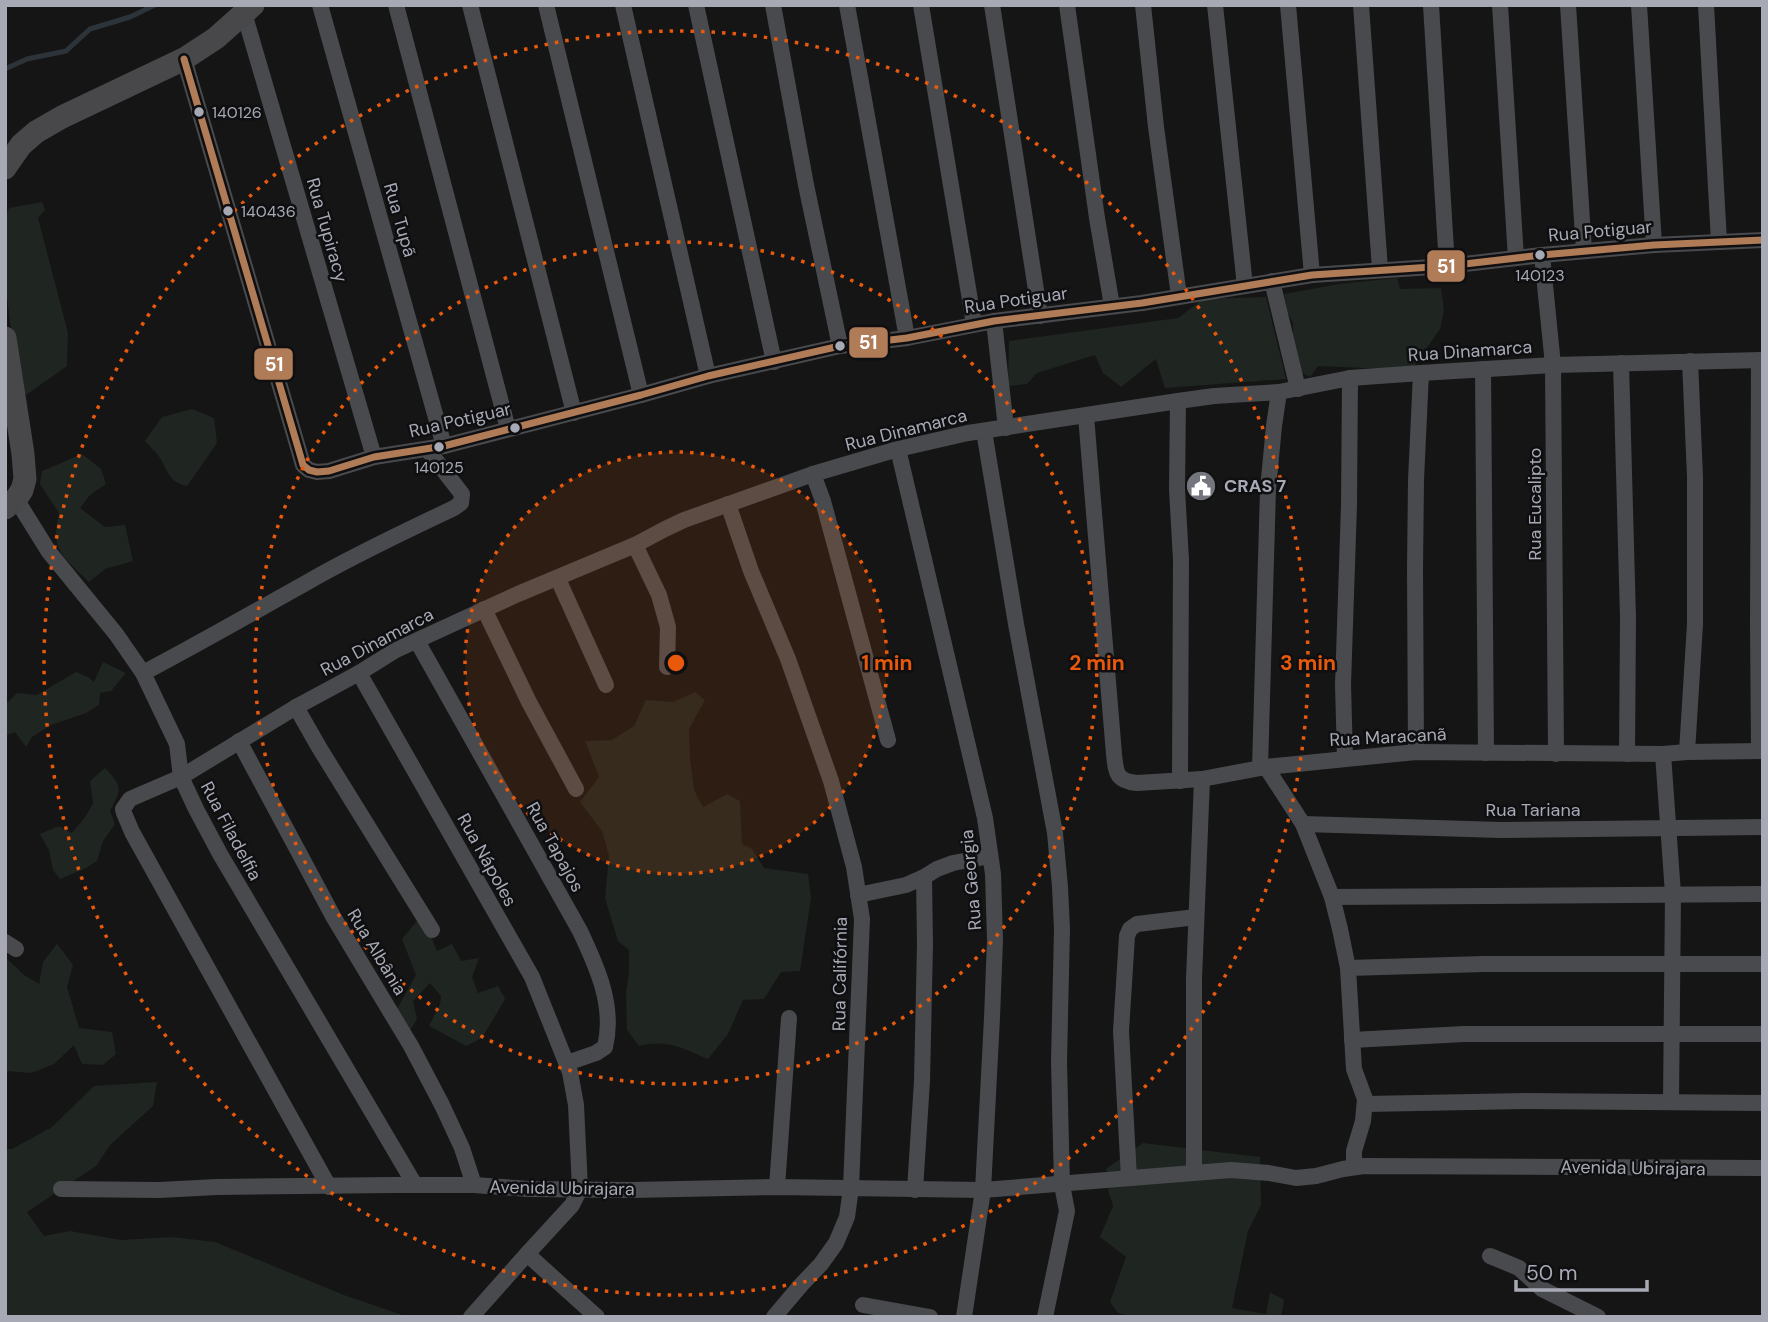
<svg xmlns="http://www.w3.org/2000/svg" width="1768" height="1322" font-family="'DM Sans',sans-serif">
	<rect width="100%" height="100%" fill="#151515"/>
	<g fill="#1f2520">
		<path d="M42,202L45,210L38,218L68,333L67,366L26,395L19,381L15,359L5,283V219L9,208Z"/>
		<path d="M1397,278L1400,289L1441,288L1444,310L1440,329L1412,369C1381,369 1349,367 1318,366L1310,377L1300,372L1293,338V323L1287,311L1284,294L1339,284Z"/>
		<path d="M1266,297L1286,379L1165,388L1156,359L1121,387L1103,373L1095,355L1037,373L1027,384L1008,386L1009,341L1178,318L1203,299Z"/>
		<path d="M192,409L214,418L217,443L187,486C167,482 168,468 157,454C153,449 149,445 145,441L162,417Z"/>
		<path d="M82,454L101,469L106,484L90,495L80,508L105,527L125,525L133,561L105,569L89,582C63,556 50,552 59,513L40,484L42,471Z"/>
		<path d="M103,662L126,673L111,691L100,693L99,705L86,713L51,725L32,737L26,747L15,732L5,736V705L17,693L37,695L76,672L88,677L94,682Z"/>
		<path d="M695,692L705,700L689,729L690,759L694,790L703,807L727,794L740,801L742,844L752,849L764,868L808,874L811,898L800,971L781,972L764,999L743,1000L728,1034L708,1059C682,1048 667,1039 639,1046L627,1030L626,993L629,972V950L618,941L605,898L609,856L602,831L580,802L599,777L585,741L612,740L634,726L646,700L673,702Z"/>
		<path d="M105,768C123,787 122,788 110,811L115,824L103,841L97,861L84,869L60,879L53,870L49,850L40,834L59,826L72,833L86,816L93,803L90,781Z"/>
		<path d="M422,915L437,951L452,944L461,961L479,958L472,977L478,993L498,986L505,999L482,1038L466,1046L429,1026L440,1004L441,996L430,983L413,1001L417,1019L410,1030L397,1009L416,975L402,939Z"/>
		<path d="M57,944L73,965L67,987L79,1028L112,1032L116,1054L103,1065L82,1064L74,1045L54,1064L31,1073L5,1071V957L24,975L39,984L43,962Z"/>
		<path d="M157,1082L153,1106L110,1145L96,1166L27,1212L44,1236L70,1231L121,1240L172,1237L215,1242L344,1295L408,1317H5V1149H12L52,1127L94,1086Z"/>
		<path d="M1143,1143L1260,1157L1261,1205L1248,1231L1232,1308L1266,1314L1270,1292L1284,1300L1281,1317H1133L1118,1313L1110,1302L1126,1257L1100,1237L1113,1206L1109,1193L1106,1169Z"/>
	</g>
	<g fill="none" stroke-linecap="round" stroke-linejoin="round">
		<path stroke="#2c3339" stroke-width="5" d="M5,69L27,59L66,51L90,29L130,17L155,5"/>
		<g stroke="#494a4d" stroke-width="16">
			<path d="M320,5L444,446"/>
			<path d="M396,5L508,429"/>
			<path d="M470,5L574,413"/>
			<path d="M546,5L641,395"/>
			<path d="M623,5L708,376"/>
			<path d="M696,5L774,362"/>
			<path d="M773,5L806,185L840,346"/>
			<path d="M847,5L907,338"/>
			<path d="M921,5L974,324"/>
			<path d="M992,5L1040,316"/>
			<path d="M1067,5L1097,218L1112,306"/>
			<path d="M1143,5L1156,127L1179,296"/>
			<path d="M1215,5L1245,286"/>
			<path d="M1288,5L1312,275"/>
			<path d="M1361,5L1380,269"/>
			<path d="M1431,5L1447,266"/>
			<path d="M1500,5L1516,258"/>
			<path d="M1568,5L1584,251"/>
			<path d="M1639,5L1654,245"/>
			<path d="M1706,5L1719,242"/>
			<path d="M244,13L374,457"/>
			<path d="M184,59L299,451L303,465L309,470L317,472L329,471L374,457L444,446L641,395L708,376L840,346L907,338L994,321L1142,303L1312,275L1447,266L1542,255L1654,245L1763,240"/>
			<path d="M1542,255L1553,365L1556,754"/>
			<path d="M1272,281L1298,389"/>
			<path d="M994,321L1006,428"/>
			<path d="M1759,360L1758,623L1759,751"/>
			<path d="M1621,363L1628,618L1627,754"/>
			<path d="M1483,369L1486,753"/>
			<path d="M1178,401L1177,489L1181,560L1180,781"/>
			<path d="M1086,416L1114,754C1116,773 1116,781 1137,783L1202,779L1266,767L1416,752L1663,754L1687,752L1763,751"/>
			<path d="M984,431L1016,624L1055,833L1060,887L1062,929L1059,1062L1062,1185L1067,1211L1045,1317"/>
			<path d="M898,449L985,818L993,874L995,940L992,1018L983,1190L964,1317"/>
			<path d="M813,474L823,501L888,740"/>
			<path d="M16,499L49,552L116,634L143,673L177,744L181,777L196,809L220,854L415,1185"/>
			<path d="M728,504L751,571L788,659L831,781L854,867L862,919L851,1188L847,1217L836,1243L821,1264L801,1285L774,1317"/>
			<path d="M635,545L659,595L668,627L667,667"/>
			<path d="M558,579L606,685"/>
			<path d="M484,609L529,702L576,789"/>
			<path d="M417,641L580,931C597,967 615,1006 605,1047L596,1053L567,1063"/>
			<path d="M143,673C198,644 252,613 306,583C354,555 404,532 454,508L461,503L462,494L427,449"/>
			<path d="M359,673L532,977L570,1072L576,1105L580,1189L572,1205L527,1254L597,1317"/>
			<path d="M296,707L320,749L432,930"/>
			<path d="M239,741L334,918L411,1046L442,1105L462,1148L474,1185"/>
			<path d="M1416,752L1415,569L1416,480L1421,373"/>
			<path d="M1687,752L1695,624V477L1690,361"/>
			<path d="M1663,754L1673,894L1671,1102"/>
			<path d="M1345,759L1343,685L1349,505L1350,378"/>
			<path d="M1266,767L1303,824L1332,897L1340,929L1348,968L1354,1069L1365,1099L1363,1121L1354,1151V1167"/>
			<path d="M1260,768L1268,489L1274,426L1279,392"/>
			<path d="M1303,824L1501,830L1763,827"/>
			<path d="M858,895L906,885L924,877L937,869L953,863L990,856"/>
			<path d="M1332,897L1763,894"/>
			<path d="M5,942L16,949"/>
			<path d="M1348,968L1484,964H1763"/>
			<path d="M1352,1040L1464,1034H1763"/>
			<path d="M1365,1104L1525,1101L1763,1103"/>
			<path d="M1194,1172V979L1202,779"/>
			<path d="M1129,1178L1121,1031L1127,936L1130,929L1137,924L1196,917"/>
			<path d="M329,1187L132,832L124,813L123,809L130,799L181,777L296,707L359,673L396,650L518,594L635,545L665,529L684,520L813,474L898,449L968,433L1178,401L1214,396L1279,392L1350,378L1421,373L1553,365L1763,360"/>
			<path d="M777,1187L789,1018"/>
			<path d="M61,1189L159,1190L217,1187L393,1185H474L529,1189L632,1190L777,1187L983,1190L1231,1170L1269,1173L1296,1178L1316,1176L1343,1169L1364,1166L1763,1168"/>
			<path d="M915,1190L922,1081L925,944L924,877"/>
			<path d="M1490,1256L1519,1268L1542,1289L1598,1317"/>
			<path d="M863,1305L930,1317"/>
			<path d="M471,1317L527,1254"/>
		</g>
		<g stroke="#48484b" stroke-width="23">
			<path d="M5,168L21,145L36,132L62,117L184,59L216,38L253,5"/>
			<path d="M5,338L23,454L25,479L22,490L16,499L5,508"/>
		</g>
		<g stroke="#0f0f11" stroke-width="12">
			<path id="bus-1" d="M184,59L299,451L303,465L309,470L317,472L329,471L374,457L444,446L641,395L708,376L840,346L907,338L994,321L1142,303L1312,275L1447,266L1542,255L1654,245L1763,240"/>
		</g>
		<use href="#bus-1" stroke="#b07c57" stroke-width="7"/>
	</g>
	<circle cx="676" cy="663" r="211" fill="#e8590c" fill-opacity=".12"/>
	<g fill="none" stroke="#e8590c" stroke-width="3.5" stroke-dasharray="3.5 7">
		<circle cx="676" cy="663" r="211"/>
		<circle cx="676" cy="663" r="421"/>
		<circle cx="676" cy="663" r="632"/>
	</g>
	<defs>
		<g id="civic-disc" transform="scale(1.575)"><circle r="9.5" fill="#74767d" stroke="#0f0f11"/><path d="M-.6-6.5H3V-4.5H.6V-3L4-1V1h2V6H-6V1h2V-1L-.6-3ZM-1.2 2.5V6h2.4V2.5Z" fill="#fff"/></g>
	</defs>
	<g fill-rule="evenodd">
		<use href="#civic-disc" x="1201" y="486"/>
	</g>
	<g fill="#a7aab5" stroke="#0f0f11" stroke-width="2.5">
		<circle cx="199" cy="112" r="6"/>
		<circle cx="228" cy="211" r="6"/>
		<circle cx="1540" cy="255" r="6"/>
		<circle cx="840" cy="346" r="6"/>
		<circle cx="515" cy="428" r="6"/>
		<circle cx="439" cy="447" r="6"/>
	</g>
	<g text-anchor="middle" stroke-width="5" stroke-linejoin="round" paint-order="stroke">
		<g font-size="16" fill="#a7aab5" stroke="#0f0f11" text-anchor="start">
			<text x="212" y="118">140126</text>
			<text x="241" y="217">140436</text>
			<text x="1540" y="281" text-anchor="middle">140123</text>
			<text x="439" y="473" text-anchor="middle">140125</text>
		</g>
		<g font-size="18" fill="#a7aab5" stroke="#0f0f11">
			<text transform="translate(400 220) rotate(74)" y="6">Rua Tupã</text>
			<text transform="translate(327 230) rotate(74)" y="6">Rua Tupiracy</text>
			<text transform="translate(1600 231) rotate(-5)" y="6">Rua Potiguar</text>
			<text transform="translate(1016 300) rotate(-8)" y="6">Rua Potiguar</text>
			<text transform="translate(1470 351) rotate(-4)" y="6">Rua Dinamarca</text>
			<text transform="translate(460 420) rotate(-13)" y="6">Rua Potiguar</text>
			<text transform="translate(906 430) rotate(-14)" y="6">Rua Dinamarca</text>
			<text transform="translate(1535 504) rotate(-90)" y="6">Rua Eucalipto</text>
			<text transform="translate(377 642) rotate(-28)" y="6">Rua Dinamarca</text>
			<text transform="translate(1388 737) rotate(-3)" y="6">Rua Maracanã</text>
			<text x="1533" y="816">Rua Tariana</text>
			<text transform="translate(231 831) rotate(62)" y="6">Rua Filadelfia</text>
			<text transform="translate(555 847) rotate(61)" y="6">Rua Tapajos</text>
			<text transform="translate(487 860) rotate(61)" y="6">Rua Nápoles</text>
			<text transform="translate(971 880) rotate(-95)" y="6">Rua Georgia</text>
			<text transform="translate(377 952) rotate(59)" y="6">Rua Albânia</text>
			<text transform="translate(840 974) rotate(-89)" y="6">Rua Califórnia</text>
			<text transform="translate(1633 1168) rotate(1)" y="6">Avenida Ubirajara</text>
			<text transform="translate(562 1188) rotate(1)" y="6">Avenida Ubirajara</text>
		</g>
		<g font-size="18" font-weight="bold" fill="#a7aab5" stroke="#0f0f11" text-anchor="start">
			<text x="1224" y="492">CRAS 7</text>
		</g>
	</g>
	<circle cx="676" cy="663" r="10" fill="#e8590c" stroke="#0f0f11" stroke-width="3.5"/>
	<g font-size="21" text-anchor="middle" font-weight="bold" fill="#e8590c" stroke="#0f0f11" stroke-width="5" stroke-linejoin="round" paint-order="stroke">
		<text x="887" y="670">1 min</text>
		<text x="1097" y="670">2 min</text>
		<text x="1308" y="670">3 min</text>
	</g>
	<g stroke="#0f0f11" stroke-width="2.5">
		<rect x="1426" y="249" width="40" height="34" rx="7" fill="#b07c57"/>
		<rect x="848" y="326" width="41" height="33" rx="7" fill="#b07c57"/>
		<rect x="253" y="347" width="41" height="34" rx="7" fill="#b07c57"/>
	</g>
	<g font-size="19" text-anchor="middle" font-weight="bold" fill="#fff">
		<text x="1446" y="273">51</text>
		<text x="868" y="349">51</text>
		<text x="274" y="371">51</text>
	</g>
	<rect width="1768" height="1322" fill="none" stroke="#a7aab5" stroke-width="14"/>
	<path d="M1516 1280v10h131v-10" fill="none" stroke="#a7aab5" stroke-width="3.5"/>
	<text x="1526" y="1280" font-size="21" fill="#a7aab5" stroke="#0f0f11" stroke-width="5" paint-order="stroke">50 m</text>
</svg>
